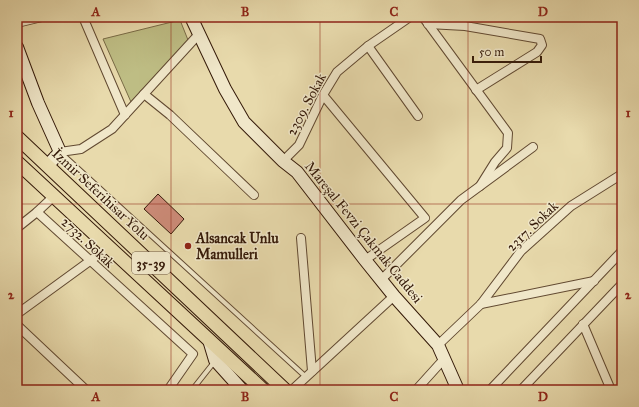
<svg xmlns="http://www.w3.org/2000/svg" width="639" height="407" font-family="'IM FELL Great Primer',serif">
	<rect width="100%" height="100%" fill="#e8daac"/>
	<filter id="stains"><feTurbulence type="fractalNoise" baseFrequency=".005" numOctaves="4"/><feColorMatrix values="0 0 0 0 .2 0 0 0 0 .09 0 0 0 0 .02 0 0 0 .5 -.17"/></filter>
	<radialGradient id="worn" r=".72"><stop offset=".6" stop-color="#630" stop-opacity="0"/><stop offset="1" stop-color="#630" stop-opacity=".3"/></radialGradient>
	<path fill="#bebd84" stroke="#796b46" d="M180,20L188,40L131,102L103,39Z"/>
	<path fill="#cf8d7b" stroke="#341908" d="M158,194L184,219L171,234L144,209Z"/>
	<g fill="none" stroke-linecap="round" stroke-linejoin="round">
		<g stroke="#614931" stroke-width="6">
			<g id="lane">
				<path d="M61,153L306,377"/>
				<path d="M192,390L215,361"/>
			</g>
		</g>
		<g stroke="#614931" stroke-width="10">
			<g id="street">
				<path d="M83,17L125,115"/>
				<path d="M423,17L508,133L507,148L495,162L480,186"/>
				<path d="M17,23L42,17"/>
				<path d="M428,24L465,26L540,39L542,45L537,52L476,90"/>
				<path d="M368,46L418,116"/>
				<path d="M144,94L170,115L254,195"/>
				<path d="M323,95L425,218L365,260"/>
				<path d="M60,152L81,149L112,129L199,34"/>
				<path d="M283,161L299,145L323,95L337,72L368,46L410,17"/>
				<path d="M37,212L193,354L168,390"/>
				<path d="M17,228L37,212L53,197"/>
				<path d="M301,238L312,371"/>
				<path d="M381,280L461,200L533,147"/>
				<path d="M481,304L594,281"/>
				<path d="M17,314L109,247"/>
				<path d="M583,324L611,390"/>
				<path d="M17,325L86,390"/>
				<path d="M438,345L481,304L521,251L571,206L622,174"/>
				<path d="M292,390L394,296"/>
				<path d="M416,390L444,359"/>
				<path d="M490,390L622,251"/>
				<path d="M521,390L622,284"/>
			</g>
		</g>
		<g stroke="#341908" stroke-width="14">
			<g id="secondary">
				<path d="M191,17L225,89L244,122L283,161L297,172L365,260L394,296L438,345L458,390"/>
				<path d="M17,47L38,103L60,152L48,165"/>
				<path d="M209,340L215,360L242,390"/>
			</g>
		</g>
		<g stroke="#341908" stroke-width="15">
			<g id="primary">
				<path d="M17,137L285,390"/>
				<path d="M17,162L263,390"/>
			</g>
		</g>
		<use href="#lane" stroke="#f0e7c9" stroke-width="4"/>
		<use href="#street" stroke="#f0e7c9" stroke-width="8"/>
		<use href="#secondary" stroke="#f0e7c9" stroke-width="12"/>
		<use href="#primary" stroke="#e8daac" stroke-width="13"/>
	</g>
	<path fill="none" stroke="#8f2418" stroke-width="1" stroke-opacity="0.55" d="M171,17V390M320,17V390M468,17V390M17,204H622"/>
	<circle fill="#8f2418" stroke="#f0e7c9" stroke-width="1.5" cx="188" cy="246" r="4"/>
	<g text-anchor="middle" stroke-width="3" stroke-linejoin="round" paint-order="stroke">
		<rect fill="#f0e7c9" stroke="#6c5742" stroke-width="1" x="132" y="252" width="38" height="22" rx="3"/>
		<g font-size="13" font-weight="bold" fill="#341908">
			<text x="151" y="268">35-39</text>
		</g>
		<g font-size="14" fill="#341908" stroke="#f0e7c9">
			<text transform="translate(306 104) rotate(-62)" y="5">2309. Sokak</text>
			<text transform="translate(101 194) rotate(43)" y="5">İzmir Seferihisar Yolu</text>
			<text transform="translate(532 226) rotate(-44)" y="5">2317. Sokak</text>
			<text transform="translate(364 232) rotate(51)" y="5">Mareşal Fevzi Çakmak Caddesi</text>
			<text transform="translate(88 242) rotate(43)" y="5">2732. Sokak</text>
		</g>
		<g font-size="14" font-weight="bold" fill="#341908" stroke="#f0e7c9" text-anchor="start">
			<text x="196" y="243">Alsancak Unlu<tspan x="196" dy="16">Mamulleri</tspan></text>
		</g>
	</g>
	<rect width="639" height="407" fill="none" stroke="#e8daac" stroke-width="44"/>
	<path d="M473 56v6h68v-6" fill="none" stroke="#341908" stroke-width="2"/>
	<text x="479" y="56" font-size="12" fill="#341908" stroke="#f0e7c9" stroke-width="3" paint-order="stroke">50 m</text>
	<rect x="22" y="22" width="595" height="363" fill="none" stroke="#8f2418" stroke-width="1.5"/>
	<g font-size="13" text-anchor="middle" font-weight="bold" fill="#8f2418">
		<text x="96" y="16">A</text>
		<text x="245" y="16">B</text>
		<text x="394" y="16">C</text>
		<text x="543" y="16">D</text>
		<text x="11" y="117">1</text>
		<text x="628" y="117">1</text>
		<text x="11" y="299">2</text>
		<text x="628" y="299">2</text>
		<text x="96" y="401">A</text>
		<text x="245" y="401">B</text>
		<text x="394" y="401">C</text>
		<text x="543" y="401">D</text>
	</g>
	<rect width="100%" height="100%" filter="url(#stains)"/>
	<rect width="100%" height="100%" fill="url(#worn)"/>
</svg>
